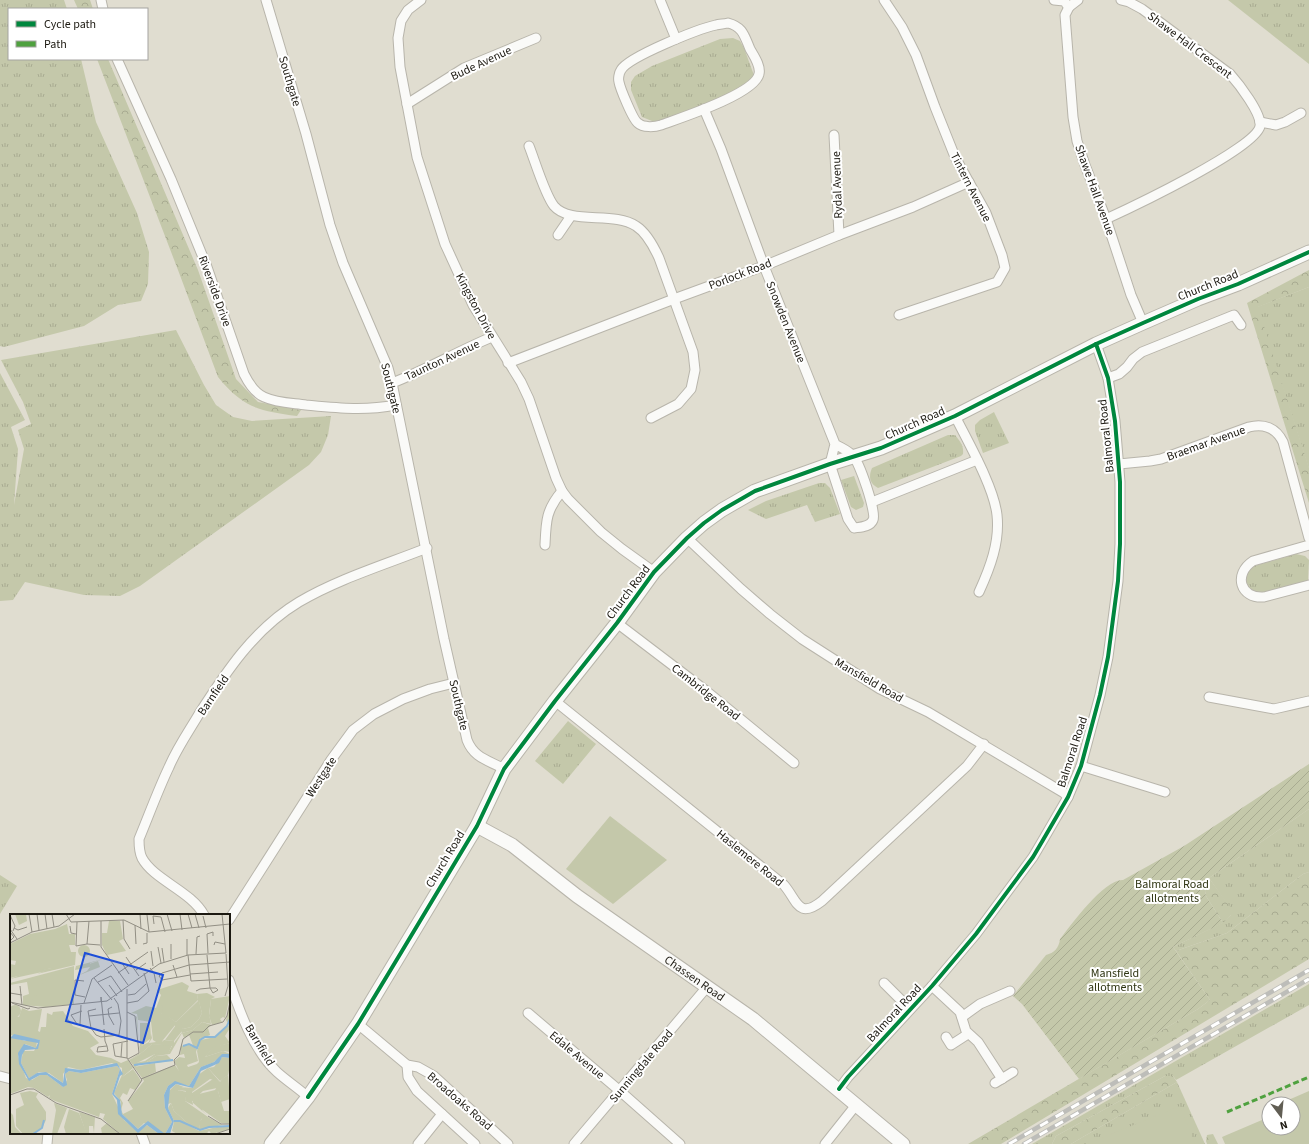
<svg xmlns="http://www.w3.org/2000/svg" width="1309" height="1144" font-family="'Source Sans 3',sans-serif">
	<defs>
		<pattern id="grass-tufts" width="24" height="20" patternUnits="userSpaceOnUse"><rect width="24" height="20" fill="#c4c8aa"/><path d="M3 7l-1-3M5 7V3M7 7l1-3M15 17l-1-3M17 17v-4M19 17l1-3" fill="none" stroke="#a8ab91"/></pattern>
		<pattern id="forest-crowns" width="20" height="18" patternUnits="userSpaceOnUse"><rect width="20" height="18" fill="#c4c8aa"/><path d="M2 6a3 3 0 1 1 6 0M12 15a3 3 0 1 1 6 0" fill="none" stroke="#a8ab91"/></pattern>
		<pattern id="garden-furrows" width="10" height="10" patternUnits="userSpaceOnUse"><rect width="10" height="10" fill="#c4c8aa"/><path d="M-1 1l2-2M0 10L10 0M9 11l2-2" fill="none" stroke="#a8ab91"/></pattern>
	</defs>
	<rect width="100%" height="100%" fill="#e0ddd0"/>
	<g fill="url(#grass-tufts)">
		<path d="M0,0H64L67,9H9V59H81L96,122L137,213L149,252L148,284L141,301L118,305L84,326L4,347L0,346Z"/>
		<path d="M1228,0H1309V64Z"/>
		<path d="M733,38L740,41L744,48L755,78L745,88L657,123L642,117L631,90V82L635,76L652,66L720,39Z"/>
		<path d="M1309,287V469L1257,307Z"/>
		<path d="M176,330L204,385L216,405L233,417L252,421L331,416L328,435L321,452L309,465L140,586L120,596L84,595L25,582L13,600L0,601V373L25,420L11,427L18,449L14,505L24,449L18,430L31,424L23,402L1,360Z"/>
		<path d="M994,412L1009,443L983,453L975,431V425L980,420Z"/>
		<path d="M948,435H955C960,441 964,446 963,454L961,456L878,488C870,484 868,477 872,468Z"/>
		<path d="M854,476L864,503L863,507L856,510L851,507L841,480Z"/>
		<path d="M819,483H825L830,488L840,514L815,522L807,505L766,519L748,510L766,501Z"/>
		<path d="M1296,554L1305,556L1309,560L1308,580L1303,583L1262,593C1252,593 1247,588 1246,578L1247,573L1254,566Z"/>
		<path d="M568,721L596,744L563,784L535,761Z"/>
		<path d="M1309,809V872L1303,874L1227,933L1176,951L1173,947L1222,923L1231,915L1230,908L1209,878Z"/>
		<path d="M0,875L17,886L0,914Z"/>
		<path d="M1309,984V1005L1176,1080L1173,1076H1165L1056,1136L1052,1144H1032Z"/>
		<path d="M1177,1082L1205,1144H1071Z"/>
	</g>
	<g fill="url(#forest-crowns)">
		<path d="M74,0H90L93,9H78Z"/>
		<path d="M97,59H108L198,270L236,379L258,402L301,410L297,416C260,411 243,408 218,377L178,270Z"/>
		<path d="M1309,270V287L1258,307L1309,468V503L1247,303Z"/>
		<path d="M1309,872V959L1001,1144H968L1198,1009L1210,1000L1176,951L1227,933L1303,874Z"/>
		<path d="M1209,878L1231,908V915L1223,923L1206,896L1205,891Z"/>
		<path d="M1165,1076H1173L1177,1082L1071,1144H1052L1056,1136Z"/>
		<path d="M1213,1134L1218,1144H1207L1206,1141L1207,1135Z"/>
	</g>
	<path fill="url(#garden-furrows)" d="M1309,764V809L1209,878L1205,891L1206,896L1223,923L1173,947L1210,1000L1198,1009L1079,1079L1022,1004L1013,996L1046,955C1054,953 1059,948 1060,939C1072,924 1104,879 1123,880L1184,846Z"/>
	<g fill="#c4c8aa">
		<path d="M610,816L667,860L613,904L566,869Z"/>
		<path d="M1309,1091V1144H1225L1222,1137L1269,1117V1128H1293V1104H1288L1286,1101Z"/>
		<path d="M1180,1106L1195,1144H1087Z"/>
	</g>
	<g fill="none" stroke-linecap="round" stroke-linejoin="round">
		<g stroke="#b8b5ab" stroke-width="11">
			<g id="street">
				<path d="M101,0L103,9"/>
				<path d="M266,0L306,134L330,225L343,263L388,368L392,383L444,639L467,740C474,758 488,760 504,769"/>
				<path d="M421,0L408,10L401,21L398,38L400,67L417,157L445,244L473,305L521,382L529,399L556,478L562,491L568,499L601,532L622,549L654,572"/>
				<path d="M660,0L676,39"/>
				<path d="M884,0L902,27L916,55L935,107L955,157L986,213L1002,255L1005,268L997,282L899,315"/>
				<path d="M1054,0L1064,1L1069,7"/>
				<path d="M1078,0L1069,7L1065,15L1073,117L1077,141L1085,165L1106,219L1131,295L1143,323"/>
				<path d="M728,23C743,27 744,35 750,49C754,56 761,66 759,74C755,94 680,118 661,125C655,127 643,128 638,123C633,120 620,88 619,82C618,79 619,73 621,70C628,57 698,29 716,25C719,24 724,24 728,23Z"/>
				<path d="M117,59L171,179L207,267L244,374C248,382 255,393 264,397C277,403 292,403 306,405C338,408 364,411 396,405"/>
				<path d="M407,104L464,68L536,38"/>
				<path d="M704,109L721,149L764,266L835,444L830,464L848,519L854,528C861,527 870,527 873,520C877,513 859,461 853,456C848,450 841,448 835,444"/>
				<path d="M1260,122L1276,125L1285,122L1301,113"/>
				<path d="M834,135L839,235"/>
				<path d="M529,146C535,161 545,195 554,206C570,225 614,211 636,226C647,233 654,247 659,258L693,352L695,370L691,389L678,404L651,418"/>
				<path d="M1106,219C1130,208 1257,148 1260,126C1262,114 1239,84 1230,74L1142,9L1129,2L1121,0"/>
				<path d="M558,235L571,216"/>
				<path d="M508,363L674,299L764,266L839,235L913,207L969,182"/>
				<path d="M1108,378L1119,374L1127,367L1133,359L1142,352L1234,315L1241,325"/>
				<path d="M392,383C426,370 458,351 492,337"/>
				<path d="M955,416C968,442 994,487 997,515C1000,542 990,568 979,592"/>
				<path d="M1119,464L1150,461L1161,459L1249,427C1264,423 1276,428 1283,442L1309,538"/>
				<path d="M872,502L977,460"/>
				<path d="M687,538L741,589L770,614L802,639L880,689L928,712L1064,793L1068,797"/>
				<path d="M545,545C546,521 546,510 562,491"/>
				<path d="M1309,545L1253,561C1233,574 1240,599 1264,597L1309,585"/>
				<path d="M617,623L705,690L794,763"/>
				<path d="M1209,697L1274,709L1309,701"/>
				<path d="M555,701L784,885C797,900 798,920 822,901L967,766L984,744"/>
				<path d="M1081,766L1165,792"/>
				<path d="M204,915C191,891 154,880 142,858C139,852 139,846 139,839C149,815 158,790 169,767C177,748 189,731 199,714C226,672 254,629 299,602C338,579 384,565 427,548"/>
				<path d="M229,920L331,760L353,730L374,714L403,699L430,689L454,683"/>
				<path d="M229,980C239,1010 253,1050 277,1072C287,1081 298,1088 308,1097"/>
				<path d="M884,983L910,1009"/>
				<path d="M932,986L960,1012L966,1031L978,1042L1002,1079"/>
				<path d="M528,1013L620,1091L680,1144"/>
				<path d="M962,1017L980,1004L1010,991"/>
				<path d="M358,1024L407,1065L418,1067L434,1076L508,1144"/>
				<path d="M946,1037L951,1045L968,1034"/>
				<path d="M407,1065L408,1077L417,1091L475,1144"/>
				<path d="M0,1076L11,1079"/>
				<path d="M995,1083L1013,1072"/>
				<path d="M839,1089L848,1077L932,986L976,934L1033,857L1043,840L1068,797L1081,766L1100,695L1108,657L1118,581L1120,544V482L1115,421L1108,378L1096,344"/>
				<path d="M141,1133L145,1144"/>
				<path d="M47,1144L48,1133"/>
				<path d="M418,1144L442,1114"/>
				<path d="M574,1144L707,987"/>
				<path d="M825,1144L856,1105"/>
			</g>
		</g>
		<g stroke="#b8b5ab" stroke-width="15">
			<g id="secondary">
				<path id="s1" d="M477,826L512,845L577,896L753,1019L903,1144"/>
				<path d="M271,1144L308,1097L358,1024L477,826L504,769L555,701L617,623L654,572L687,538L704,523L722,510L755,491L830,464L881,448L955,416L1096,344L1143,323L1198,299L1238,284L1309,252"/>
			</g>
		</g>
		<use href="#street" stroke="#fafaf8" stroke-width="9"/>
		<use href="#secondary" stroke="#fafaf8" stroke-width="13"/>
		<g stroke="#bdbdb9" stroke-width="4.5">
			<g id="rail">
				<path d="M1009,1144L1309,970"/>
				<path d="M1024,1144L1309,979"/>
			</g>
		</g>
		<use href="#rail" stroke="#fff" stroke-width="3" stroke-dasharray="9" stroke-linecap="butt"/>
		<path stroke="#4fa13f" stroke-width="3" stroke-dasharray="6 3" stroke-linecap="butt" d="M1227,1112L1309,1077"/>
		<g stroke="#fff" stroke-width="6">
			<g id="cycleway">
				<path d="M839,1089L848,1077L932,986L976,934L1033,857L1043,840L1068,797L1081,766L1100,695L1108,657L1118,581L1120,544V482L1115,421L1108,378L1096,344"/>
				<path d="M308,1097L358,1024L402,951L477,826L504,769L555,701L617,623L654,572L687,538L704,523L722,510L755,491L830,464L881,448L955,416L1096,344L1143,323L1198,299L1238,284L1309,252"/>
			</g>
		</g>
		<use href="#cycleway" stroke="#00873e" stroke-width="4"/>
	</g>
	<g text-anchor="middle" stroke-width="4" stroke-linejoin="round" paint-order="stroke">
		<g font-size="12" fill="#1c1911" stroke="#fff">
			<text transform="translate(1190 45) rotate(37)" y="4">Shawe Hall Crescent</text>
			<text transform="translate(481 63) rotate(-25)" y="4">Bude Avenue</text>
			<text transform="translate(290 81) rotate(73)" y="4">Southgate</text>
			<text transform="translate(837 185) rotate(-92)" y="4">Rydal Avenue</text>
			<text transform="translate(971 187) rotate(63)" y="4">Tintern Avenue</text>
			<text transform="translate(1095 190) rotate(70)" y="4">Shawe Hall Avenue</text>
			<text transform="translate(740 274) rotate(-21)" y="4">Porlock Road</text>
			<text transform="translate(1208 285) rotate(-22)" y="4">Church Road</text>
			<text transform="translate(215 291) rotate(70)" y="4">Riverside Drive</text>
			<text transform="translate(476 306) rotate(62)" y="4">Kingston Drive</text>
			<text transform="translate(786 322) rotate(68)" y="4">Snowden Avenue</text>
			<text transform="translate(442 360) rotate(-25)" y="4">Taunton Avenue</text>
			<text transform="translate(391 388) rotate(76)" y="4">Southgate</text>
			<text transform="translate(915 423) rotate(-24)" y="4">Church Road</text>
			<text transform="translate(1106 436) rotate(-96)" y="4">Balmoral Road</text>
			<text transform="translate(1206 443) rotate(-20)" y="4">Braemar Avenue</text>
			<text transform="translate(628 592) rotate(-53)" y="4">Church Road</text>
			<text transform="translate(869 680) rotate(30)" y="4">Mansfield Road</text>
			<text transform="translate(706 692) rotate(38)" y="4">Cambridge Road</text>
			<text transform="translate(213 695) rotate(-56)" y="4">Barnfield</text>
			<text transform="translate(459 705) rotate(77)" y="4">Southgate</text>
			<text transform="translate(1072 752) rotate(-72)" y="4">Balmoral Road</text>
			<text transform="translate(321 777) rotate(-57)" y="4">Westgate</text>
			<text transform="translate(750 858) rotate(39)" y="4">Haslemere Road</text>
			<text transform="translate(445 859) rotate(-59)" y="4">Church Road</text>
			<text dy="4" stroke="none"><textPath href="#s1" startOffset="266">Chassen Road</textPath></text>
			<text transform="translate(894 1013) rotate(-47)" y="4">Balmoral Road</text>
			<text transform="translate(260 1045) rotate(59)" y="4">Barnfield</text>
			<text transform="translate(577 1055) rotate(40)" y="4">Edale Avenue</text>
			<text transform="translate(641 1066) rotate(-50)" y="4">Sunningdale Road</text>
			<text transform="translate(460 1101) rotate(41)" y="4">Broadoaks Road</text>
		</g>
		<g font-size="12" fill="#2e3412" stroke="#fff">
			<text x="1172" y="888">Balmoral Road<tspan x="1172" dy="14">allotments</tspan></text>
			<text x="1115" y="977">Mansfield<tspan x="1115" dy="14">allotments</tspan></text>
		</g>
	</g>
	<g transform="translate(10 914)">
		<rect width="220" height="220" fill="#e0ddd0"/>
		<path d="M99,7H110L113,25L109,27L116,37L97,41L92,31V19H97ZM57,10L59,20H65V31H59L61,38H66L65,51L27,60L42,54L0,64V50L5,51L6,47L0,46V30L20,20L45,15ZM64,52V90L36,93L13,91V82L19,80L17,68L0,71V69ZM172,68L179,72L177,77L187,80L188,86L166,108L150,98L166,110L153,126H143L141,108L128,106L127,100L121,99L136,92L146,94L151,81L147,76ZM189,87L192,99L189,105L181,113L173,115L170,110L172,105ZM220,91V114L215,122L220,129L203,134L195,143L213,137L220,140H215L202,149L191,153L179,172L164,168L158,172L154,181L155,194L162,208L155,220L134,209L128,215L112,200L110,194L111,188L104,179L112,161V154L102,149L71,156L58,153L53,160V169L39,159L29,158L19,164L11,149L13,137H24L30,126L0,121V99L9,103L12,94L19,97L32,95L28,117L30,118L31,113H36L37,99L42,101L43,98L53,97L63,112L78,117L89,129L80,134L86,141L101,144L111,149L118,146L123,154L111,164L123,155L128,162L131,167L125,176L120,174L117,181L113,179L110,184L113,189L111,196L113,200L123,195L118,187L134,167L132,164L165,151L169,157L164,147L169,143L175,144L174,140L170,141L171,132L179,131L187,135L186,138L188,147L177,151L178,153L187,150L189,148L187,137L191,126L205,123L219,111L216,106ZM192,108L202,111L198,114L200,121L191,125V122L190,132L184,134L179,121L174,124L172,119L183,116ZM130,109H140L141,124L130,133ZM166,111L172,117L164,127L155,126ZM3,123L15,127H27L26,134L15,130L8,142L16,164L22,166L30,161H37L53,173L57,166L55,160L59,157L71,159L107,152L110,155L102,180L114,206L128,218L137,211L149,220H110L93,205L95,200L90,199L89,203L45,187L39,184L40,181L38,183L24,174L18,173L0,180V124ZM142,130L162,131L158,140H145L123,151L119,146L129,141ZM157,141L162,146L137,148L146,142ZM212,143L220,144V152L218,161L210,167L198,154L204,153ZM145,149L146,158L132,164L124,153ZM203,165L211,168L207,174L193,177L181,188L182,179ZM166,170L179,175L173,173L163,179L168,176L177,178L175,187L198,203L191,205L189,216L182,213L164,197L161,189L158,190V178ZM20,177L28,179L26,183L36,198V206L32,214L22,220H13L6,212V195L14,191L10,179ZM0,198L3,201L5,213L12,220H0ZM69,198L85,203L84,219L83,212H79V219H76ZM168,206L189,217L212,212H220V215L202,220L199,217L196,220H167L162,217L164,208Z" fill="#c4c8aa"/>
		<path d="M97,44L80,49V53L65,56L66,52ZM42,54L46,55L0,65L18,58ZM38,66L25,83V87L22,86L33,69L30,67ZM197,79L205,83L201,85L199,100L201,110L192,108L183,116L172,119L160,140L146,142L137,148L164,147L130,150L124,154L123,151L125,149L135,147L145,140L158,139L162,132L142,130L129,141L119,146L130,139L126,103L122,100L127,103L129,133L139,128L141,120L142,124L139,129L146,128L143,126H153L152,128L154,126L164,127V129L172,118L150,98L141,108L146,96L153,91L152,98L166,108L188,87L187,80ZM189,88L192,99L189,105L181,113L173,115L171,108ZM220,129V138L213,137L195,143L203,133ZM198,154L210,168L200,165L182,178L183,191L175,187L176,177L168,176L162,179L167,173L183,174L188,161ZM218,161L220,185L211,188L208,177L192,196L197,201L182,188L185,181L205,176L212,165ZM44,189L57,194L47,220H42L46,196ZM161,189L164,197L182,213L170,206L164,207L158,194ZM194,202L198,203L212,211L189,216L190,207Z" fill="#c4c8aa" fill-rule="evenodd"/>
		<path d="M220,82L215,104L213,103L210,105L212,108L202,111L199,102L201,85ZM-1 97a6 6 0 1 1 12 0a6 6 0 1 1-12 0Z" fill="#c4c8aa"/>
		<path d="M5,0H16L17,7L9,11ZM88,47L90,53L67,62L77,57L80,53L79,50Z" fill="#c4c8aa"/>
		<path d="M68 37a6 6 0 1 1 12 0a6 6 0 1 1-12 0ZM208,177L214,197H220V210L211,209L190,194L188,184ZM59,195L69,199L77,220H56L54,213ZM97,209L109,220H92L91,214Z" fill="#c4c8aa"/>
		<path d="M4,120L30,126L28,135L15,136L12,141L11,149L19,164L27,159L36,158L53,169L55,154L71,156L107,149L113,160L110,162L104,180L110,186L112,200L128,215L138,207L155,220L162,208L155,194L154,181L158,172L165,167L179,172L191,153L204,148L212,140H220V144L212,143L209,149L191,157L183,174L166,170L160,175L158,194L164,207L160,220H149L137,211L128,219L108,200L107,186L102,180L110,155L107,152L71,159L59,157L55,160L57,171L53,173L37,161H30L19,167L9,150L8,139L14,130L26,134L28,129L0,124Z" fill="#8bb7d8"/>
		<path fill="none" stroke="#8bb7d8" stroke-width="2" d="M173,132L179,130L187,134L190,126L195,123H205L217,112L220,105M124,151L163,146M164,207H170L190,216L199,213L220,212M23,220L32,214L34,206"/>
		<path fill="none" stroke="#928f84" stroke-width="1" d="M19,0L22,18M27,0L29,16M35,0L37,15M42,0L44,13M56,0L61,8L114,6L139,18L220,10M130,0L131,15M157,0L162,17M170,0L172,16M178,0L182,14M185,0L189,14M212,0L216,39M0,1L5,12L3,17M137,1L139,18M193,2L196,14M113,6L114,25L120,35M79,7L77,30L90,31M91,7V33L118,71M67,8L66,32L77,30M144,10L143,2L151,3L155,18M125,11L126,30M60,12L61,19L66,20M4,14L8,16L17,13M0,15L7,25M0,18L4,23L0,27M177,25V41M0,29L22,18L49,12L65,0M133,30L137,29V19M161,30V45M204,31L205,28L215,30M148,33L151,49M152,34L154,48M141,37L143,52M198,39L197,20L203,18V22M186,40L187,23L190,22M178,41L181,67L217,65M197,41L200,74M116,43L129,62M112,49L119,60M163,51L167,63M140,54L144,59L146,69M126,56L136,49M108,59L138,38M180,60L208,58M180,61L152,66L149,62L152,59L179,51L220,48M84,64L102,86M74,67L65,66V81L75,83M88,68L101,62L112,78M99,71L107,82M10,72L12,91M117,75V144L132,166L118,187M186,77L190,75L200,74H206L208,76L203,79L200,74M0,79L12,81M118,81L125,80L136,70M215,82L218,72L216,40M0,88L28,94L97,87L149,50L178,41L216,39M91,88V83L94,111M2,89L18,95L20,94M74,89L82,65L102,51M117,89L128,87L139,77L134,59M102,93L98,95L99,102L104,111M86,95L78,97L81,114L86,121L91,123L109,121L111,107L108,90L104,84M72,97L61,101L67,110L74,112M117,98L125,102L129,139L118,145M79,102L109,99M70,110L71,91M94,115L95,127L97,132L98,137L87,138L88,133L97,132M111,143L112,129M117,144L105,142L103,130L118,127M131,165L165,151L164,146L169,141L173,125L183,118H193L199,112L213,108L217,102L220,88M0,181L17,175H24L46,189L91,205L110,220M198,202L211,210H220M205,220L220,215"/>
		<path fill="#1d4ed8" fill-opacity="0.15" stroke="#1d4ed8" stroke-width="2" d="M75,39L153,61L133,129L56,107Z"/>
		<rect width="220" height="220" fill="none" stroke="#1c1911" stroke-width="2"/>
	</g>
	<rect x="8" y="8" width="140" height="52" fill="#ffffff" stroke="#a4a3a0"/>
	<rect x="16" y="21" width="20" height="6" fill="#00873e" stroke="#a4a3a0"/>
	<text x="44" y="28" font-size="12" fill="#1c1911">Cycle path</text>
	<rect x="16" y="41" width="20" height="6" fill="#4fa13f" stroke="#a4a3a0"/>
	<text x="44" y="48" font-size="12" fill="#1c1911">Path</text>
	<g transform="translate(1281 1116) rotate(164)"><circle r="19" fill="#ffffff" stroke="#a4a3a0"/>
	<path d="M0-3L7 15L0 10L-7 15Z" fill="#615e54"/>
	<text y="-6" font-size="11" font-weight="bold" text-anchor="middle" fill="#1c1911">N</text>
	</g>
</svg>
